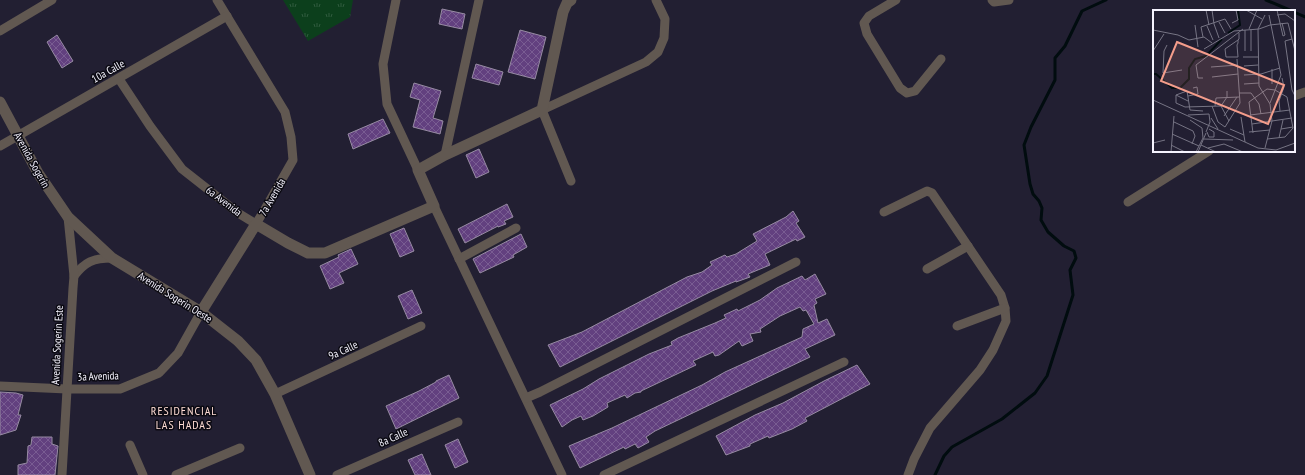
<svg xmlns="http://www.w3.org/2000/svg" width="1305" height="475" font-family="'PT Sans Narrow',sans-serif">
	<defs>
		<pattern id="park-tufts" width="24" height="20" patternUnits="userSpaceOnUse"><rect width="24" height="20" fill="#0c3f1c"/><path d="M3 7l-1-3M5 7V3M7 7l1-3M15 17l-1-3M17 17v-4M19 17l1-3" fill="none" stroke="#305b3e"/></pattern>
		<pattern id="building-cross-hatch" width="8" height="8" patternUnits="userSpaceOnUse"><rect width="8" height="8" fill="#62407f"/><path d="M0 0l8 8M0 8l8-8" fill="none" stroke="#795c92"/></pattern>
	</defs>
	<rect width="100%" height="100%" fill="#221f32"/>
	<path fill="url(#park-tufts)" d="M283,0H353L350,17L308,41Z"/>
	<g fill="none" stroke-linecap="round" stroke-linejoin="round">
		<g stroke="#010c0f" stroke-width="3">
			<path d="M1266,0L1292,11"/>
			<path d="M1294,12L1305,17"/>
			<path d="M935,475L944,456L952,447L1002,419L1035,393L1047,376L1073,295L1070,270L1076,258L1074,251L1064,246L1048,232L1041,220L1042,208L1039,201L1033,194L1030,184L1024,145L1031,127L1055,80V58L1065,46L1082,11L1106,0"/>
		</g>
	</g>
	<g fill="url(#building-cross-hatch)" stroke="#978ba3">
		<path d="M442,9L465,14L462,29L439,24Z"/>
		<path d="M520,30L546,37L535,79L508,72Z"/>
		<path d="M57,35L73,61L62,68L47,42Z"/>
		<path d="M476,64L503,72L499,85L472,78Z"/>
		<path d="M414,83L441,91L433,118L443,121L440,134L413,127L420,100L410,97Z"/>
		<path d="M383,119L390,133L353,149L348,134Z"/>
		<path d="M479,149L489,172L476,178L466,155Z"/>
		<path d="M507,204L513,217L504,221L506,224L498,227V226L465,243L458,229Z"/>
		<path d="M793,211L799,221L796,223L805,237L797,241L796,239L765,254L770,265L748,274L750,277L736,282V281L712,291L560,367L548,345L582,332L687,277L702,272L712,265L710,262L725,255L727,257L736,254L757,241L753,234L786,217Z"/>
		<path d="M404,228L414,251L400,257L390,234Z"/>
		<path d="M521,234L527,247L513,255L514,257L480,273L473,259Z"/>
		<path d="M351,249L358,264L339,273L344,283L330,289L320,266L339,257L338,255Z"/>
		<path d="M815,274L826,294L815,299L817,303L814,305L818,323L827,319L835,335L805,349L810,357L655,431L646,437L649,442L638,448L635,444L625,449L624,447L580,468L569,446L612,428L702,385L725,372L802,337L803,329L814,324L806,310L803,311L800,307L780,316L760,329L761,332L750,334L753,341L742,346L739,341L719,355L715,356L713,352L704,356L693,361L696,365L641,391V392L635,393L627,398L625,395L607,403L608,407L593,416L583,420L581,416L572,420L562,427L550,405L583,389L599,379L649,354L672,345L671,342L678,338L715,323L726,318L724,315L737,309L738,311L760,300L777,288L802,276L805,280Z"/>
		<path d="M412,290L422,313L408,319L398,296Z"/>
		<path d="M857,365L870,384L805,418L807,421L792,429L769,438L768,436L750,444V446L726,455L716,436L755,415L783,403L824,381Z"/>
		<path d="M449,375L459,398L396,429L386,406L419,391L436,382V381Z"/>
		<path d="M0,392L16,393L23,395L18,415H21L16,430L0,435Z"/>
		<path d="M32,437H52V444L58,446L55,475H18V465L27,463L28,446L31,445Z"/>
		<path d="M458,439L468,462L455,468L445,445Z"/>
		<path d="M422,454L431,475H415L408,460Z"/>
	</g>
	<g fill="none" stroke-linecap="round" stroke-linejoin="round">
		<g stroke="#615851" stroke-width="9">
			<path d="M396,0L383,64L387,104L418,170"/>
			<path d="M896,0L869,16L864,23L867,34L900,88L907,93L915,91L941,59"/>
			<path d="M992,0L994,2L1009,0"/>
			<path d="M0,31L52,0"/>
			<path d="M119,79L150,126L182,169L238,213L256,224L265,209L293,160L291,137L285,112L217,0"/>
			<path d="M1294,96L1305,92"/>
			<path d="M0,146L227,16"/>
			<path d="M445,155L479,0"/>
			<path d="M571,181L542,110L646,62L658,52L664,38L665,19L656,0"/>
			<path d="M1128,202L1209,151"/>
			<path d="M434,206L562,475"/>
			<path d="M884,212L927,191L932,193L1001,295L1005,308L1006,321L993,350L980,370L930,428L914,459L908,475"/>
			<path d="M459,259L516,228"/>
			<path d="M927,269L968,246"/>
			<path d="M74,276C85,262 93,258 112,258"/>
			<path d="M957,326L1005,308"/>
			<path d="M0,386L67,389H120L159,373L178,353L201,312"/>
			<path d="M275,394L421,326"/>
			<path d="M526,398L540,392L796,262"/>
			<path d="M130,445L143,475"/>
			<path d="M62,475L73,288L74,276L68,217"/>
			<path d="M176,475L240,448"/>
			<path d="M337,475L458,422"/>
			<path d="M604,475L844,362"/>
		</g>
		<g stroke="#615851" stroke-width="11">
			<path d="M0,102L38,173L68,217L112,258L201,312L238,341L256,360L275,394L310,475"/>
			<path d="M201,312L256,224L288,243L308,253H325L434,206L418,170L445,155L542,110L563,12L567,3L571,0"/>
		</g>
	</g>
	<g text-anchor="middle" stroke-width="3" stroke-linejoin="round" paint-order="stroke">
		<g font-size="11" fill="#f5f3fe" stroke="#0b0a12">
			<text transform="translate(108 71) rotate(-29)" y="4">10a Calle</text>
			<text transform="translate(32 160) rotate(61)" y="4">Avenida Sogerin</text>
			<text transform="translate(272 197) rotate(-60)" y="4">7a Avenida</text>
			<text transform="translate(224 201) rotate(37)" y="4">6a Avenida</text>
			<text transform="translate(175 297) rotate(32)" y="4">Avenida Sogerin Oeste</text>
			<text transform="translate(57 345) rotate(-87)" y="4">Avenida Sogerin Este</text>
			<text transform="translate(343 350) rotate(-25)" y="4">9a Calle</text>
			<text transform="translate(98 376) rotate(-2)" y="4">3a Avenida</text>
			<text transform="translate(393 437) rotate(-24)" y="4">8a Calle</text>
		</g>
		<g font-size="12" letter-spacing="1" fill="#fddbd3" stroke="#0b0a12">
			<text x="184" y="415">RESIDENCIAL<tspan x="184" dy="14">LAS HADAS</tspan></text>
		</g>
	</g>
	<g transform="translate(1153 10)">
		<rect width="142" height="142" fill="#221f32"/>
		<path fill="none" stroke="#010c0f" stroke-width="2" d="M75,23L87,15L85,0M0,64H3L19,78H27L36,69V58L42,49L53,46L69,29"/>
		<path fill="none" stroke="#767484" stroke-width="1" d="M53,0L56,15M59,0L61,14M93,0L109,9M124,0L130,26L132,25L129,13M112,5L105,19L106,76L117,94L119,111L112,138M116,5L128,65L117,93M124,5L132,4L142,11M66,12L72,23M79,13L85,10L83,0M135,13L142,41M61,14L66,28M42,15L45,37M54,16L60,30M96,19L104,0M0,20L25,25L36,30L51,27L59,33M92,20V41M50,27L48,17L72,9L78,19M139,29L132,31L139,80L142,86M85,30L72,39L73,47H85L84,35L85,33V30L86,29V23M14,35L11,41L10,63L29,60M51,39L81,21L106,19L117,15L135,13M0,41L11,24M98,41V19M90,47H105M91,56L105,55M58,57L85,55M119,59V74M91,65L108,64L127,58M59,67L85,64M50,68H45L43,55L90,19M91,74L106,73M86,83H98L106,94L108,104M23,85V93L32,97L68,96L74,87V81M23,85L34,81L37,100L50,101M23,85L35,91M35,86L45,84L44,77L40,78M0,90L105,138L123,140L142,133M59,96L65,112L72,117L87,93L84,49M62,96L63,88L86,87M68,96L76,111M127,101L126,91L131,77L129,68M35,105L56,104M97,105L137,100M71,106L84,87M88,107L92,132M58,108L65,119M37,110L49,118L50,128M21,112L40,121L42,126L39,134M99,114L139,108M77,119L91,125M128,119L140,117M53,122L57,112L56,104M54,122L56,127H61V122L56,119M96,122L117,120M100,123L96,92L114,79L122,80L134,87L140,118L132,127L114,129M19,124L46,136M126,128L130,110M51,129L80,130M0,133L12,130M18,135L32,142M48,135L63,142M55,138L71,134L90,142M18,142L21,106M43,142L50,128M45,142L53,123"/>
		<path fill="#f49d8b" fill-opacity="0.15" stroke="#f49d8b" stroke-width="2" d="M24,32L131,75L115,114L8,71Z"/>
		<rect width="142" height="142" fill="none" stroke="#f5f3fe" stroke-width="2"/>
	</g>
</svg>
